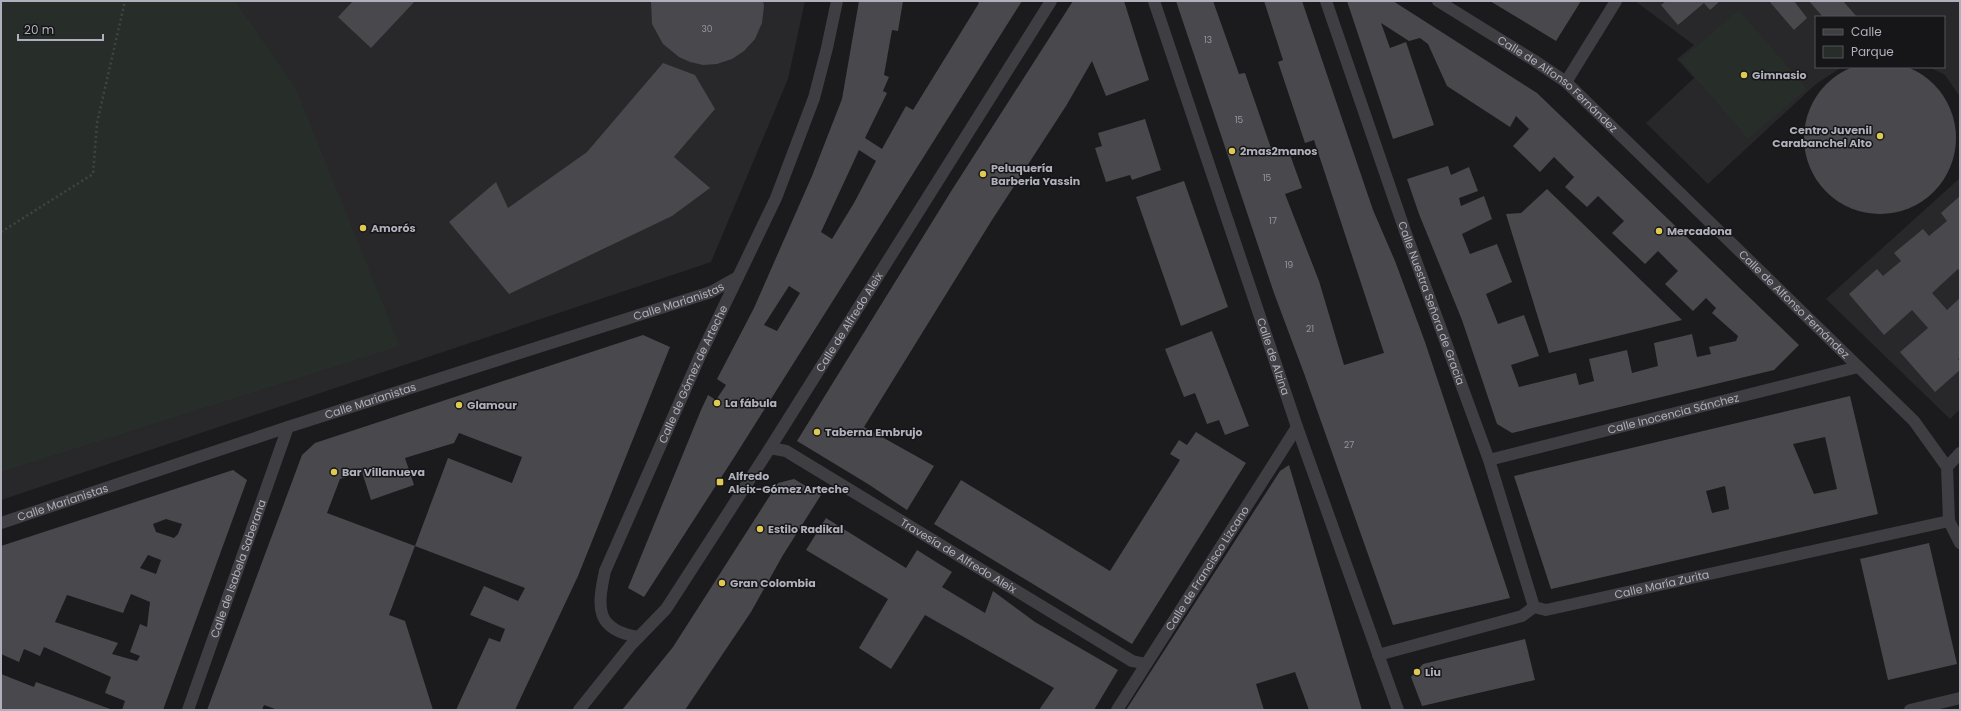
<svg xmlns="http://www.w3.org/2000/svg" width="1961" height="711" font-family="Poppins,sans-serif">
	<rect width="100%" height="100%" fill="#1b1b1d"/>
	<g fill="#28272a">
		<path d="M1,1H805L788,79L711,262L1,500Z"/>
		<path d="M1635,1H1960V97L1945,75L1929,67H1944V17H1816V67H1842L1816,84L1708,184L1646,123L1694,78L1677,59L1694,45Z"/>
		<path d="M1960,178V409L1950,419L1826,299Z"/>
	</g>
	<g fill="#272e29">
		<path d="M1,1H235L295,87L400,346L1,472Z"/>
		<path d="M1739,10L1807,89L1748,139L1680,60Z"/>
	</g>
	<g fill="#49484d" fill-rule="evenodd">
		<path d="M353,1H415L371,48L338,17Z"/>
		<path d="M651,1H763L764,6L762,23L755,39L744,51L732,59L717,64L703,65L690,62L679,57L663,44L652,24Z"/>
		<path d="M859,1H903L898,31L892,30L884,75L889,77L883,91L887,93L865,138L882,149L906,106L913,110L979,3L976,1H1022L735,456L644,597L628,588L701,410L708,395L716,400L726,385L717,379L754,308L812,176L842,99ZM859,150L876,161L854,203L832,239L821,232ZM789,286L800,293L777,331L764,325Z"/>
		<path d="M1073,1H1124L1149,80L1106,96L1092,61L1066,106L992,220L864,427L934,466L907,510L868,484L797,441L950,193Z"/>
		<path d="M1176,1H1213L1239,74L1245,73L1273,154L1288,149L1302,188L1285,194L1319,281L1344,365L1384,353L1314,140L1305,143L1278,62L1283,60L1264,1H1302L1373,210L1395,261L1425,342L1510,598L1393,625L1305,376L1274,293Z"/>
		<path d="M1347,1H1393L1537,93L1799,345L1774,370L1512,433L1497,424L1462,320L1419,214L1407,179L1448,166L1451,175L1469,167L1478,191L1459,198L1461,206L1484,196L1492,219L1462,234L1470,254L1497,244L1512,282L1486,294L1498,324L1524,315L1539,356L1511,365L1519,387L1576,373L1579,385L1594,381L1589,359L1627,350L1632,373L1658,366L1654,343L1692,334L1697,357L1711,354L1709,347L1736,341L1738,336L1712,313L1716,308L1706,298L1693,311L1665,284L1678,271L1658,251L1645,264L1612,233L1624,221L1598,196L1587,207L1565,187L1574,177L1554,157L1540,172L1513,146L1529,129L1516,116L1510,127L1447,86L1428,44L1420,38L1409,41L1381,23L1390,48L1406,42L1434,125L1393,139Z"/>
		<path d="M1490,1H1581L1556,41Z"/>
		<path d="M1666,1H1720L1710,10L1704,3L1678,25L1661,5Z"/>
		<path d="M1769,1H1794L1807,18L1794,30Z"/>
		<path d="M1809,1H1843L1857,17H1823Z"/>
		<circle cx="1880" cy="138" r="76"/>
		<path d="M663,63L695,75L715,109L674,157L710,188L672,216L509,294L449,222L496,182L508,208L587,152Z"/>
		<path d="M1145,119L1161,170L1132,180L1130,175L1106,182L1095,148L1102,146L1098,133Z"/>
		<path d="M1184,181L1228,307L1181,326L1136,197Z"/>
		<path d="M1547,189L1682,320L1549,353L1506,214L1521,213Z"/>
		<path d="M1960,196V271L1958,269L1932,293L1947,310L1960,298V357L1958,359L1960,362V370L1935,392L1900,352L1928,328L1912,310L1884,335L1849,294L1877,269L1883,276L1901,261L1894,253L1923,229L1929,236L1947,221L1941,213Z"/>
		<path d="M1212,331L1249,426L1225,435L1219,420L1207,424L1195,393L1184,397L1165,349Z"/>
		<path d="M643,335L670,347L578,576L515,710H456L489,638L500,642L505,629L470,615L484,586L518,601L525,588L415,546L389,615L405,621L433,710H278L264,705L262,710H207L302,455L315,443ZM459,433L522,457L512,483L448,458L415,546L327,513L340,479L362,472L371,500L414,485L405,458L454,443Z"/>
		<path d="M1850,396L1878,514L1551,589L1514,476ZM1825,437L1837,489L1814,494L1793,444ZM1725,486L1729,509L1712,513L1706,491Z"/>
		<path d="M1196,432L1246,463L1132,644L934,524L961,480L1110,571L1180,460L1170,454L1179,440L1187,445Z"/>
		<path d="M1289,465L1362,710H1309L1295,672L1256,684L1264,710H1126L1280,471Z"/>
		<path d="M233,470L247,480L163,710H122L125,701L105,693L111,677L44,647L40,656L24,649L19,662L1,654V546ZM166,519L182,524L178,534L174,538L156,532L153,524ZM148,555L161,560L156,574L140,568ZM131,594L150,602L147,627L140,624L130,652L140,656L137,661L112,654L118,643L55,622L67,595L123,613Z"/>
		<path d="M794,479L821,495L783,555L751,612L685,710H622L673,647L778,483Z"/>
		<path d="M826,518L906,568L917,550L952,572L942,587L985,613L993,591L1035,622L1118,670L1094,710H1039L1054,688L925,615L891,669L859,648L888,599L806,550Z"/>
		<path d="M1929,543L1957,664L1888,680L1860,559Z"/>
		<path d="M1525,639L1535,680L1422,706L1411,677L1423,664Z"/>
		<path d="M1,674L34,687L36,682L113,710H1Z"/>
	</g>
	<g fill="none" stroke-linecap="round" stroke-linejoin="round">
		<path stroke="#424348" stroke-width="2.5" stroke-dasharray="2 3" stroke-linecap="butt" d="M1,232L93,174L97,123L125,1"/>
		<g stroke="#3f3e43" stroke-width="12">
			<path id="s1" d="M1154,1L1297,427L1398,710"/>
			<path id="s2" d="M1326,1L1405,231L1489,460L1534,607"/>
			<path id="s3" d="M1438,1L1535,61L1566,82L1914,421L1947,467L1949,521L1960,543"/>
			<path d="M1566,82L1616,1"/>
			<path id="s4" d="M770,448L786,451L1132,661L1146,664"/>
			<path id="s5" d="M1489,460L1858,367"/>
			<path d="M1947,467L1960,453"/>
			<path id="s6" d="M1,523L288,427L711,292L738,277"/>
			<path id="s7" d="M1534,607L1546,610L1949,521"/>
			<path id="s8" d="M639,637C595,630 597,608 605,571L700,356L776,198L814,98L827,48L837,1"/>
			<path d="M1378,655L1522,616L1534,607"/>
			<path id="s9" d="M188,710L288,427"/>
			<path id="s10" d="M579,710L631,645L666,609L770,448L1051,1"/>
			<path id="s11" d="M1117,710L1297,427"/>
			<path d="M1910,710L1960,698"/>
		</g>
	</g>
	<g fill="#dec952" stroke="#161618" stroke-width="1.5">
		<circle cx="1744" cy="75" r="4"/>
		<circle cx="1880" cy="136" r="4"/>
		<circle cx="1232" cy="151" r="4"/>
		<circle cx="983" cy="174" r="4"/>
		<circle cx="363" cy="228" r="4"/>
		<circle cx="1659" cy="231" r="4"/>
		<circle cx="717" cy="403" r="4"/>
		<circle cx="459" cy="405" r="4"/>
		<circle cx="817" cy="432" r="4"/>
		<circle cx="334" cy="472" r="4"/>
		<rect x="716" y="478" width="8" height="8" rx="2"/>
		<circle cx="760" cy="529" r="4"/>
		<circle cx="722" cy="583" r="4"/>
		<circle cx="1417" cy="672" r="4"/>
	</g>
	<g text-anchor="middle" stroke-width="3" stroke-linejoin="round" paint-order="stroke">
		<g font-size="9" fill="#9696a0">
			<text x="707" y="32">30</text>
			<text x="1208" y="43">13</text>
			<text x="1239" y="123">15</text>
			<text x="1267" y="181">15</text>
			<text x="1273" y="224">17</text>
			<text x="1289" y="268">19</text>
			<text x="1310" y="332">21</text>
			<text x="1349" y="448">27</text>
		</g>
		<g font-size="11" font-weight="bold" fill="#afb0bb" stroke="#161618" text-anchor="start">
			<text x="1752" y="79">Gimnasio</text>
			<text x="1872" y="134" text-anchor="end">Centro Juvenil<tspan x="1872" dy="13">Carabanchel Alto</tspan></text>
			<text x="1240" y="155">2mas2manos</text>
			<text x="991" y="172">Peluquería<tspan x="991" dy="13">Barberia Yassin</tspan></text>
			<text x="371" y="232">Amorós</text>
			<text x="1667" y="235">Mercadona</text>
			<text x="725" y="407">La fábula</text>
			<text x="467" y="409">Glamour</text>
			<text x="825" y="436">Taberna Embrujo</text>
			<text x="342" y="476">Bar Villanueva</text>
			<text x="728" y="480">Alfredo<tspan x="728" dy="13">Aleix-Gómez Arteche</tspan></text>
			<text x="768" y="533">Estilo Radikal</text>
			<text x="730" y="587">Gran Colombia</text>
			<text x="1425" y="676">Liu</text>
		</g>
		<g font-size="11" fill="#afb0bb" stroke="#161618">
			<text dy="4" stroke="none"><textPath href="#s3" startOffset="146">Calle de Alfonso Fernández</textPath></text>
			<text dy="4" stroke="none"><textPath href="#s6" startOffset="713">Calle Marianistas</textPath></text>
			<text dy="4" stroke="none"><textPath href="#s2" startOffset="320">Calle Nuestra Señora de Gracia</textPath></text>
			<text dy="4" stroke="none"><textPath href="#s3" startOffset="470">Calle de Alfonso Fernández</textPath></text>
			<text dy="4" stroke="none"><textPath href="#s10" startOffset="474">Calle de Alfredo Aleix</textPath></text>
			<text dy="4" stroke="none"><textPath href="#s1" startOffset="375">Calle de Alzina</textPath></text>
			<text dy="4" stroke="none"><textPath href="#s8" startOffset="305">Calle de Gómez de Arteche</textPath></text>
			<text dy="4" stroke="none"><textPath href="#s6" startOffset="389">Calle Marianistas</textPath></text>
			<text dy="4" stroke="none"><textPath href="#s5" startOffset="190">Calle Inocencia Sánchez</textPath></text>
			<text dy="4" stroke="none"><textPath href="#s6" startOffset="65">Calle Marianistas</textPath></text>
			<text dy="4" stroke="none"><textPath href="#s4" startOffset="218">Travesía de Alfredo Aleix</textPath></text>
			<text dy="4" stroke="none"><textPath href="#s9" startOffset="150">Calle de Isabela Saberana</textPath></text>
			<text dy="4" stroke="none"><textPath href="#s11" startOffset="168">Calle de Francisco Lizcano</textPath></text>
			<text dy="4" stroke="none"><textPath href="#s7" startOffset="131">Calle María Zurita</textPath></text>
		</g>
	</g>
	<rect width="1961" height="711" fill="none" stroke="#afb0bb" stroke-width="4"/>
	<rect x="1815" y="16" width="130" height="52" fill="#161618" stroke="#535459"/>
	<rect x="1823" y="29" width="20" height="6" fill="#3f3e43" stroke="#535459"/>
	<text x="1851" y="36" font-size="12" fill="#afb0bb">Calle</text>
	<rect x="1823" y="46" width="20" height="12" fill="#272e29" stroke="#535459"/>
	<text x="1851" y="56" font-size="12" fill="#afb0bb">Parque</text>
	<path d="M18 34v6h85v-6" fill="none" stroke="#afb0bb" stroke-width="2"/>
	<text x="24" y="34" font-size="12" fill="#afb0bb" stroke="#161618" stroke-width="3" paint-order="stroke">20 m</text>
</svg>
